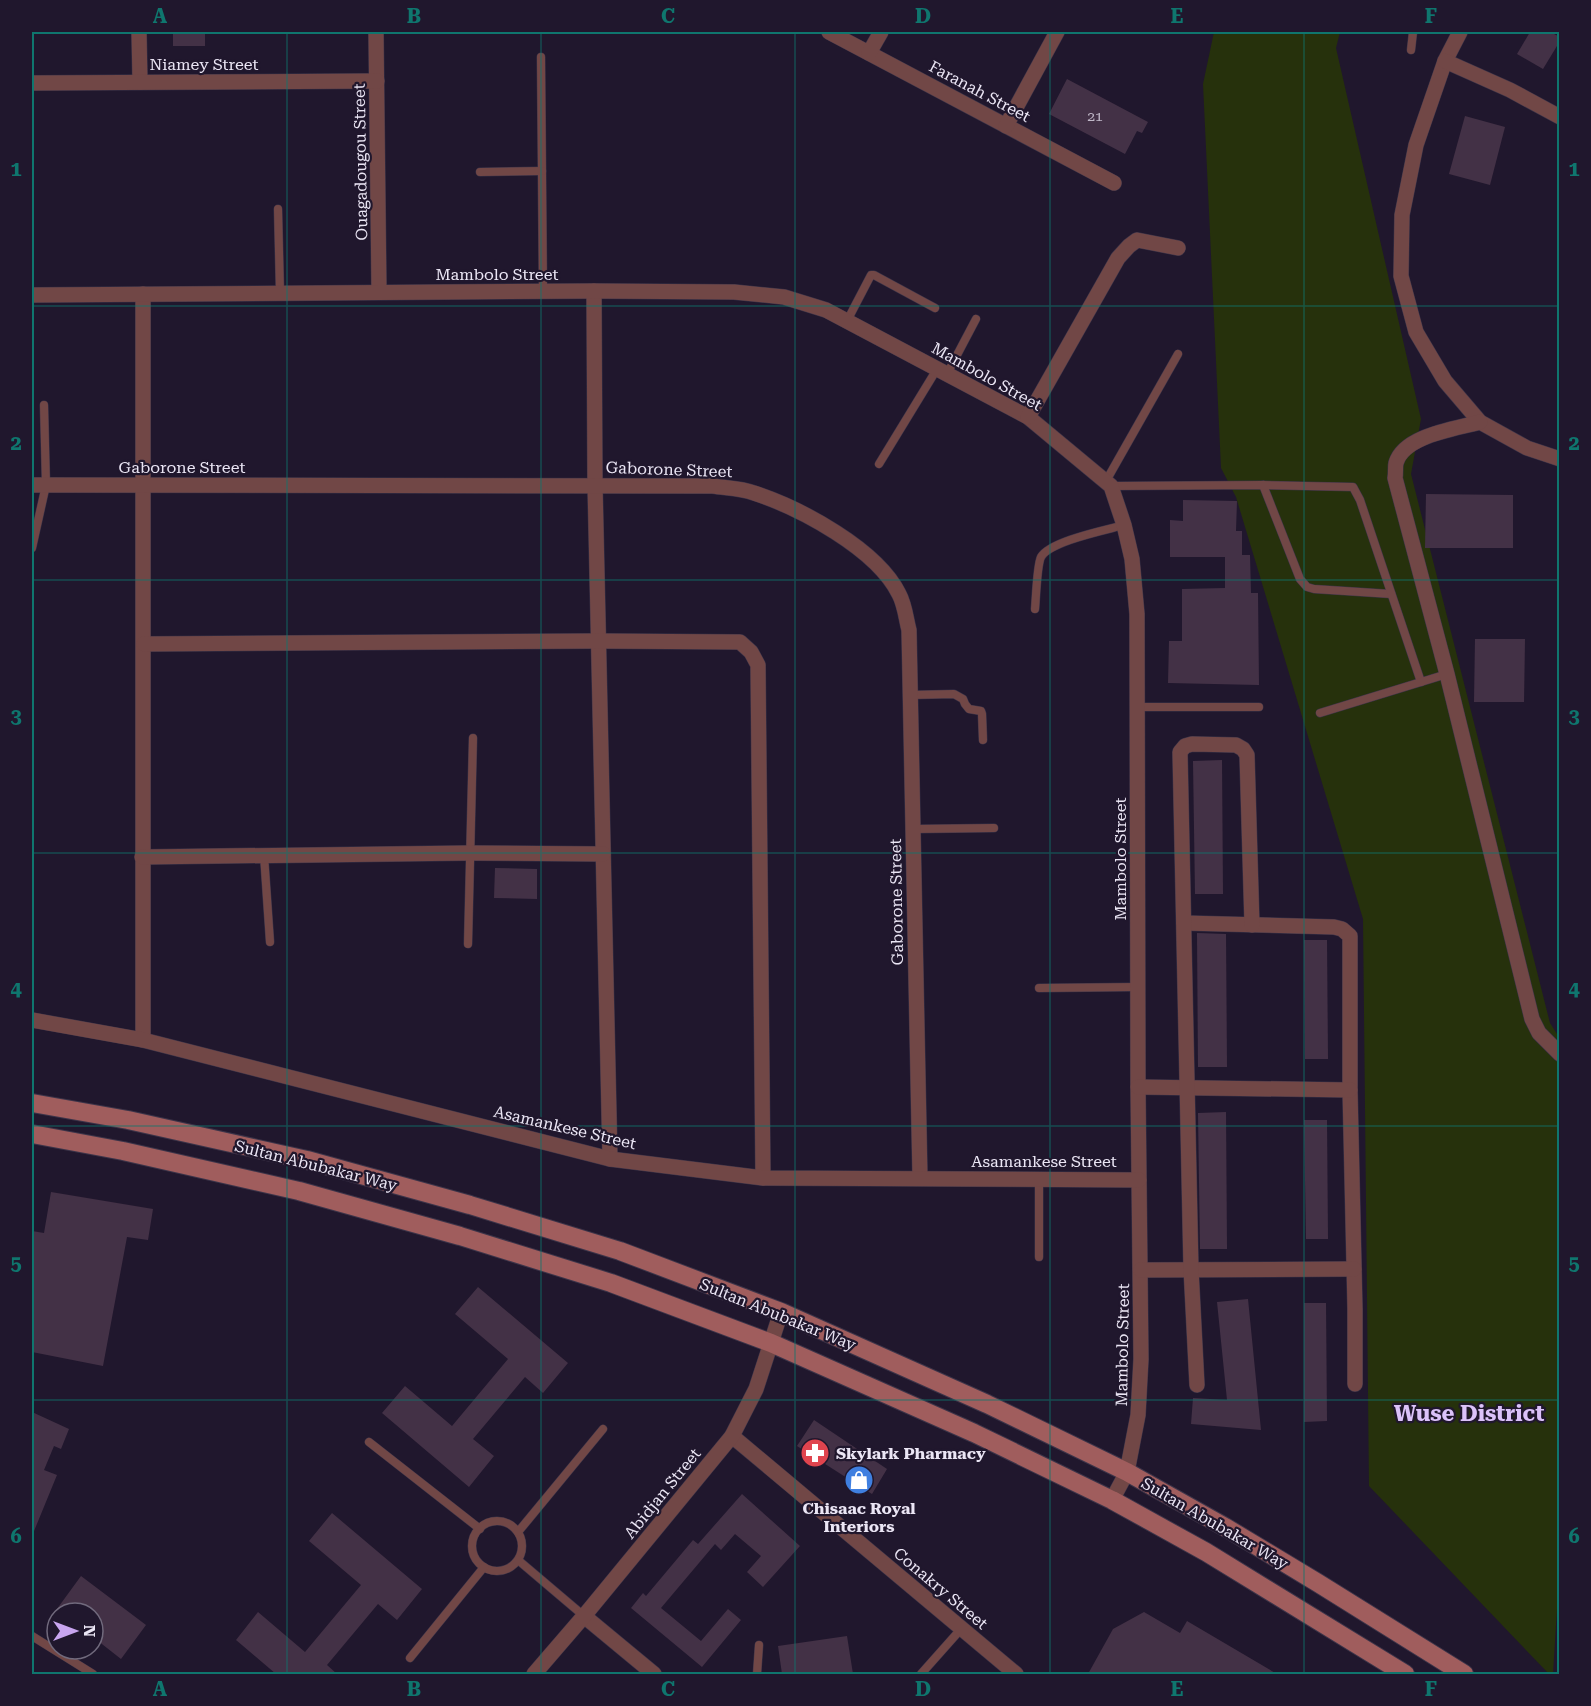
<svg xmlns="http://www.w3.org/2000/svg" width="1591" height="1706" font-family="'Roboto Serif',serif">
	<rect width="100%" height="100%" fill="#20172d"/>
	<path fill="#26310c" d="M1214,32H1340L1336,48L1421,419L1411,474L1550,1023L1559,1037L1560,1560L1553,1674H1549L1369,1486L1363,919L1236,497L1221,468L1203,84Z"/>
	<g fill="#433146">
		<rect x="173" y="32" width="32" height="14"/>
		<path d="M1530,32H1550L1560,37V41L1543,69L1517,54Z"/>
		<path d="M1067,79L1148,122L1142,133L1137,131L1125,154L1049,114Z"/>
		<path d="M1465,116L1505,127L1490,185L1449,174Z"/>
		<path d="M1426,494L1513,495V548H1425Z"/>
		<path d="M1183,500L1237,501L1236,531H1242V555H1250L1251,593H1258L1259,685L1168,683L1169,641H1182V589L1225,588V557H1170V520L1183,521Z"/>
		<path d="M1475,639H1525L1524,702H1474Z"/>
		<path d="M1222,760L1223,894H1195L1193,761Z"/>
		<path d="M495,868L537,869V899L494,898Z"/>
		<path d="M1197,933L1226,934L1227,1067H1198Z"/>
		<path d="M1304,940H1327L1328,1059H1305Z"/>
		<path d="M1226,1112L1227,1249H1200L1198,1113Z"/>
		<path d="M1304,1120H1327L1328,1239H1306Z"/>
		<path d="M51,1192L153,1209L148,1240L127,1237L103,1366L32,1352V1231L44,1233Z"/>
		<path d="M478,1287L568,1363L543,1393L525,1377L473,1439L494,1456L469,1487L382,1413L405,1386L452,1426L508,1359L455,1314Z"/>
		<path d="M1248,1299L1261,1430L1191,1424L1193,1398L1227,1400L1217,1302Z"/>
		<path d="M1304,1303H1326L1327,1421L1304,1422Z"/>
		<path d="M32,1412L69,1429L61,1449L54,1446L44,1470L57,1475L32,1536Z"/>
		<path d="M814,1420L887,1469L872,1494L797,1446Z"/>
		<path d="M742,1494L800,1546L763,1587L747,1572L761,1556L735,1534L721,1550L715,1544L661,1608L701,1641L728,1609L741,1620L702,1667L631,1608L643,1593L646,1596L693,1540L698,1544Z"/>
		<path d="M332,1513L422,1589L397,1620L378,1604L327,1665L337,1674H276L236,1640L258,1612L305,1652L361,1585L309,1541Z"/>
		<path d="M81,1576L146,1625L121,1659L93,1637V1613H54Z"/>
		<path d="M1144,1612L1180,1633L1187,1621L1277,1674H1088L1113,1629Z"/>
		<path d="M847,1636L853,1674H782L778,1646Z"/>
	</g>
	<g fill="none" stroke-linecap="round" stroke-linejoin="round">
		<g stroke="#3c3449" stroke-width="9">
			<g id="service">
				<path d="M1411,50L1413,32"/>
				<path d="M541,57L543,292"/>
				<path d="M480,172L542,171"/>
				<path d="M278,209L280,293"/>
				<path d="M847,321L871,275H874L935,308"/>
				<path d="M947,374L976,319"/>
				<path d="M879,464L937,369"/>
				<path d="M1106,481L1178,354"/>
				<path d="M1263,485L1300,579L1307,587L1314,589L1391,594"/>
				<path d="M1111,486L1263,485L1353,487L1360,500L1421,682"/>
				<path d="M32,548L46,485L44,405"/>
				<path d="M1035,609C1036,598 1037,565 1041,557C1050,541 1106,530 1124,525"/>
				<path d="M910,695L954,694L963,699L965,704L969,709L981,711L982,714L983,740"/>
				<path d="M1137,707H1259"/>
				<path d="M1320,713L1447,674"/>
				<path d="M913,829L994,828"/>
				<path d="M264,855L270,942"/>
				<path d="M468,944L473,738"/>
				<path d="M1039,988L1138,987"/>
				<path d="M1039,1179V1257"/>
				<path d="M369,1442L480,1529"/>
				<circle cx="497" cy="1546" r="25"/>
				<path d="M518,1532L603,1429"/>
				<path d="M518,1560L584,1616"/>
				<path d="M32,1636L93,1674"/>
				<path d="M410,1658L484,1567"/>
				<path d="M757,1674L759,1645"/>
				<path d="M921,1674L961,1629"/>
			</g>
		</g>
		<g stroke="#3c3449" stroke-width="16">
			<g id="minor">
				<path d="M139,32L140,82"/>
				<path d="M376,32L379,292"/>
				<path d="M829,32L1114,183"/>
				<path d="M1460,32L1445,61L1416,145L1402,215L1401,276L1416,332L1445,381L1480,422L1527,448L1560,459"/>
				<path d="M869,53L881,32"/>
				<path d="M1445,61L1510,90L1560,117"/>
				<path d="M32,83L377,81"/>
				<path d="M1006,126L1057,32"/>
				<path d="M594,291L595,484L610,1159"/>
				<path d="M143,294V1040"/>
				<path d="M32,295L594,291L734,292L784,297L826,310L1028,417L1111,486L1124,525L1132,559L1137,614L1138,1087L1141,1359L1138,1415L1127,1472L1112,1500"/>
				<path d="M1028,417L1118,258L1129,246L1137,240L1178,248"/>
				<path d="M1480,422C1456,429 1404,435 1396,463C1395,467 1396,473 1395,478L1447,674L1532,1019L1539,1033L1560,1054"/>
				<path d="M32,485L713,486C726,488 741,488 754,493C800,508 877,549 899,594C905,605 906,619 909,630L920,1178"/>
				<path d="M144,644L598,641L740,642L751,652L758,665L763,1178"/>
				<path d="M142,857L469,853L603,854"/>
				<path d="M1184,923L1334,927L1342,929L1350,936V1090L1355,1309V1384"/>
				<path d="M32,1020L143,1040L610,1159L763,1178L1139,1180"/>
				<path d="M1138,1087L1350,1090"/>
				<path d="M1141,1270L1354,1269"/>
				<path d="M1197,1385L1191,1269L1180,752L1185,746L1192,744L1236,745L1243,749L1247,755L1252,925"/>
				<path d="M732,1436L1016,1674"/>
				<path d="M584,1616L654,1674"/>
				<path d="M534,1674L584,1616L732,1436L756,1389L781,1312"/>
			</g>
		</g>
		<g stroke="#3c3449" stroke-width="20">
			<g id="secondary">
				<path d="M32,1103L128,1120L307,1160L470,1205L620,1251L781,1312L987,1404L1127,1472L1225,1527L1318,1583L1464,1674"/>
				<path d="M32,1134L123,1151L299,1191L460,1236L611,1283L771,1343L974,1433L1112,1500L1206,1552L1405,1674"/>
			</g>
		</g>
		<use href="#service" stroke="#714746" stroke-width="8"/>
		<use href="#minor" stroke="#714746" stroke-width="15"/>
		<use href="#secondary" stroke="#a05d5d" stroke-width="18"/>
	</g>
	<path fill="none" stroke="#0f766e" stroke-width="1.5" stroke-opacity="0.55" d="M287,32V1674M541,32V1674M795,32V1674M1050,32V1674M1304,32V1674M32,306H1560M32,580H1560M32,853H1560M32,1126H1560M32,1400H1560"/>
	<defs>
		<g id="pharmacy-disc" transform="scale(1.5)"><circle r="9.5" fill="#e0444e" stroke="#20172d"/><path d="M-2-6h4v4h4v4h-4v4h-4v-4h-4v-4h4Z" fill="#fff"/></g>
		<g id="shop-disc" transform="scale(1.5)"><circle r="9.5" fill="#3f7fe0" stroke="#20172d"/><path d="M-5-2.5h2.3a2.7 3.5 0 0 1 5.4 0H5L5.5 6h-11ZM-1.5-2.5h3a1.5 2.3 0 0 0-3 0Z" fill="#fff"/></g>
	</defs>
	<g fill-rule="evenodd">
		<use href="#pharmacy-disc" x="815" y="1453"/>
		<use href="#shop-disc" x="859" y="1480"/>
	</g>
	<g text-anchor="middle" stroke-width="4.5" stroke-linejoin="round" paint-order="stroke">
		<g font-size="14" fill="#c1b9c9">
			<text x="1095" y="121">21</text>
		</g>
		<g font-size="16" fill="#ebe6f5" stroke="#20172d">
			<text x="204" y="70">Niamey Street</text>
			<text transform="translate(980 91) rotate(28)" y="6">Faranah Street</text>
			<text transform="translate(360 162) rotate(-91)" y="6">Ouagadougou Street</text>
			<text x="497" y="280">Mambolo Street</text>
			<text transform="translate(987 376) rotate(29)" y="6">Mambolo Street</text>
			<text x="182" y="473">Gaborone Street</text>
			<text transform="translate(669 469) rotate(2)" y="6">Gaborone Street</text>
			<text transform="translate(1120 859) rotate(-90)" y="6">Mambolo Street</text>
			<text transform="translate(896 902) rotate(-91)" y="6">Gaborone Street</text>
			<text transform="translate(565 1127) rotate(13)" y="6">Asamankese Street</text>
			<text x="1044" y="1167">Asamankese Street</text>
			<text transform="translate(316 1165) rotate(14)" y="6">Sultan Abubakar Way</text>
			<text transform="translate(778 1314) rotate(22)" y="6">Sultan Abubakar Way</text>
			<text transform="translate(1122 1345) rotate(-89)" y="6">Mambolo Street</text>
			<text transform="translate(662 1493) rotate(-51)" y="6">Abidjan Street</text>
			<text transform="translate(1215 1523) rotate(30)" y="6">Sultan Abubakar Way</text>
			<text transform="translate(941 1588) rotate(40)" y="6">Conakry Street</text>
		</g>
		<g font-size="16" font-weight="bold" fill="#ebe6f5" stroke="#20172d" text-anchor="start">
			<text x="836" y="1459">Skylark Pharmacy</text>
			<text x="859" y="1514" text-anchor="middle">Chisaac Royal<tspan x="859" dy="18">Interiors</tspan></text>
		</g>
		<g font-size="22" font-weight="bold" fill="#dbc2f9" stroke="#20172d">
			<text x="1469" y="1421">Wuse District</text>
		</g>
	</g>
	<rect width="1591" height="1706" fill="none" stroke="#20172d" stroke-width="66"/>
	<g transform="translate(75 1631) rotate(90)"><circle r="28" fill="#20172d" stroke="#716a7d" stroke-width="1.5"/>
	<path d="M0-4.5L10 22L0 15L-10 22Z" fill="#c8a5ef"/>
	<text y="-9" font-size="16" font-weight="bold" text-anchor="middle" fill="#ebe6f5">N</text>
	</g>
	<rect x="33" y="33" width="1525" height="1640" fill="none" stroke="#0f766e" stroke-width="2"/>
	<g font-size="20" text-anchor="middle" font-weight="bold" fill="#0f766e">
		<text x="160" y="23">A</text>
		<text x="414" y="23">B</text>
		<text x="668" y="23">C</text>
		<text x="923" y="23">D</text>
		<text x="1177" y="23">E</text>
		<text x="1431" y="23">F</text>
		<text x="16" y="176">1</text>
		<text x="1574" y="176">1</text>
		<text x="16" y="450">2</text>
		<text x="1574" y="450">2</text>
		<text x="16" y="723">3</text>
		<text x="1574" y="723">3</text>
		<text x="16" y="996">4</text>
		<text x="1574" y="996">4</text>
		<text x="16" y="1270">5</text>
		<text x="1574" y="1270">5</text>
		<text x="16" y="1543">6</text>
		<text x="1574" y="1543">6</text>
		<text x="160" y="1696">A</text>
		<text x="414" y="1696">B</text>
		<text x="668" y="1696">C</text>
		<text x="923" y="1696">D</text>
		<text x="1177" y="1696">E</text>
		<text x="1431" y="1696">F</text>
	</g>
</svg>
